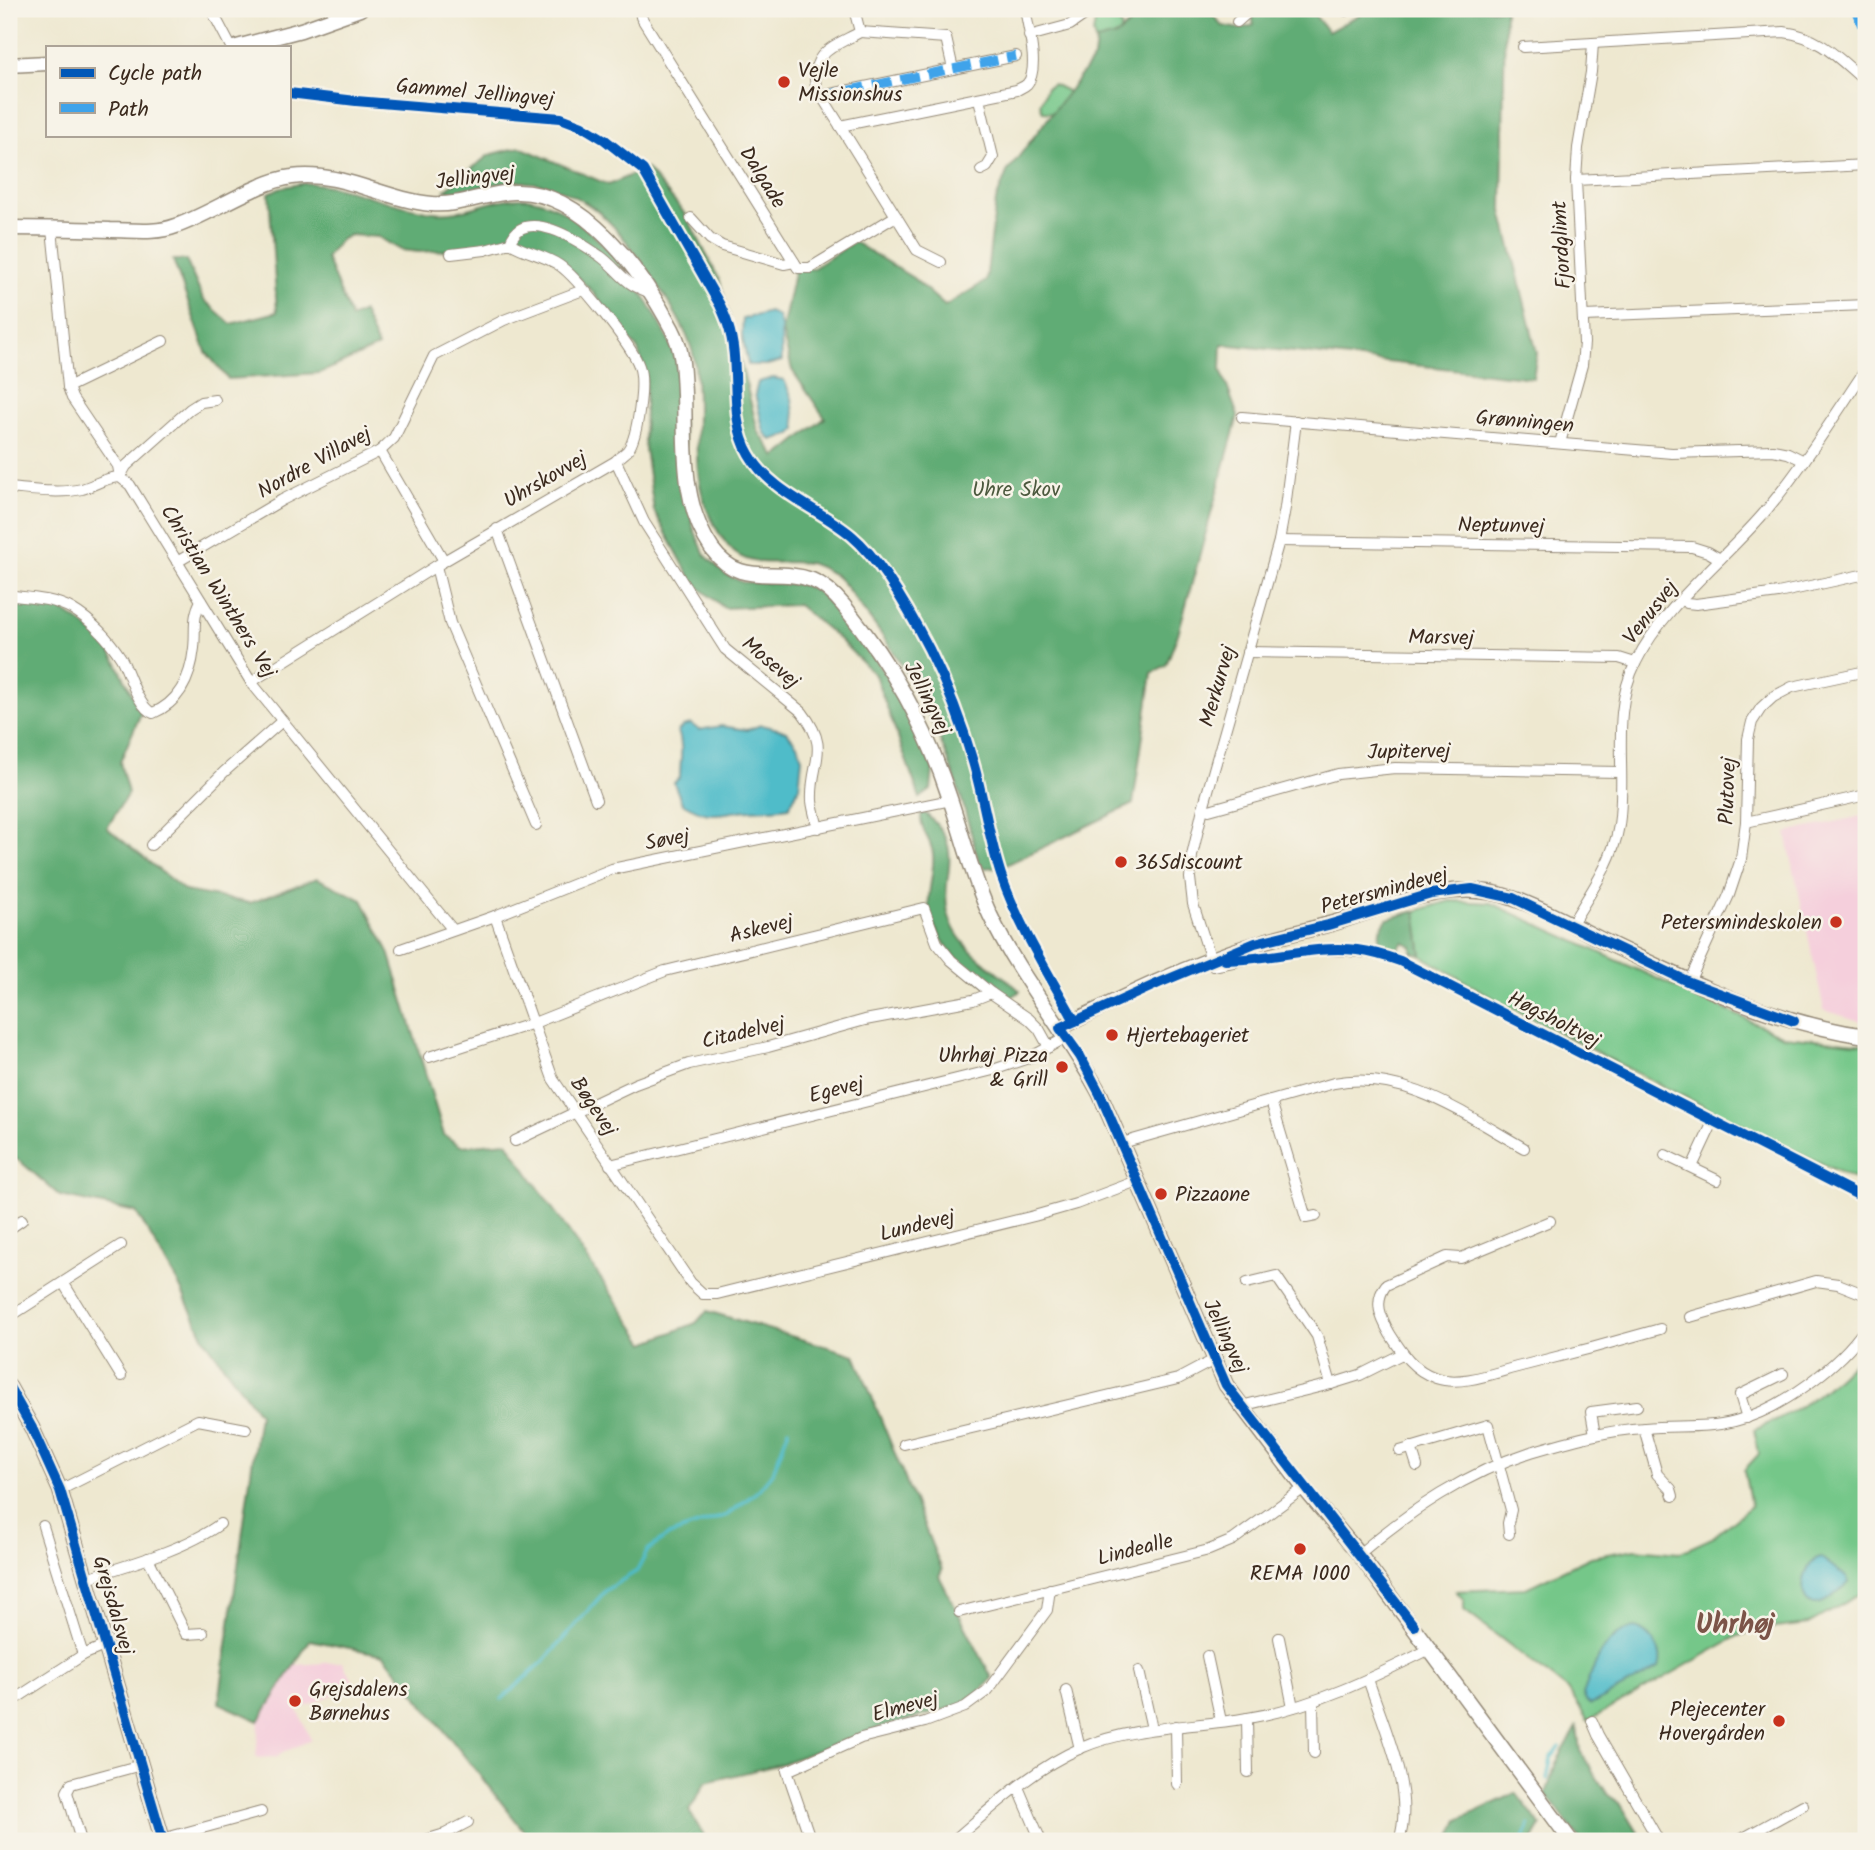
<svg xmlns="http://www.w3.org/2000/svg" width="1875" height="1850" font-family="Kalam,sans-serif">
	<rect width="100%" height="100%" fill="#f7f3e8"/>
	<filter id="ink" filterUnits="userSpaceOnUse"><feTurbulence type="fractalNoise" baseFrequency=".0143" numOctaves="2"/><feDisplacementMap in="SourceGraphic" scale="14" xChannelSelector="R" yChannelSelector="G"/><feConvolveMatrix kernelMatrix="1 2 1 2 8 2 1 2 1" color-interpolation-filters="sRGB"/></filter>
	<filter id="wash" filterUnits="userSpaceOnUse"><feTurbulence type="fractalNoise" baseFrequency=".00686" numOctaves="4" result="noise"/><feDisplacementMap in="SourceGraphic" scale="28" xChannelSelector="R" yChannelSelector="G"/><feGaussianBlur stdDeviation="1.57" result="paint"/><feColorMatrix in="noise" values="0 0 0 0 0 0 0 0 0 0 0 0 0 0 0 0 0 1.4 0 .05"/><feComposite in="paint" operator="in"/></filter>
	<g filter="url(#wash)">
		<rect width="100%" height="100%" fill="#eee8d0"/>
		<g fill="#f5cfdc">
			<path d="M1866,815V1023L1824,1010L1786,833Z"/>
			<path d="M342,1662L354,1682L339,1692L298,1710L311,1740L280,1754L278,1757L256,1758L259,1721L294,1665Z"/>
		</g>
		<g fill="#75c789" stroke="#587854" stroke-width="2">
			<path d="M1105,14C1117,16 1123,23 1121,35H1116L1114,40L1096,44L1093,34L1095,22Z"/>
			<path d="M1053,84L1067,91L1069,97L1055,113L1043,112L1040,104L1047,87Z"/>
			<path d="M1450,901L1491,903L1783,1036L1866,1044V1185L1654,1082L1506,1005L1422,956L1416,911Z"/>
			<path d="M1866,1349V1591L1808,1624L1756,1630L1738,1636L1588,1721L1568,1690L1464,1610V1600L1456,1591L1526,1588L1591,1557L1635,1549L1679,1553L1712,1538L1751,1506L1744,1470L1759,1454L1754,1430C1802,1410 1831,1387 1866,1349Z"/>
		</g>
		<g fill="#60ac75" stroke="#4e6b4a" stroke-width="2">
			<path d="M1176,9H1188L1213,15L1223,26L1240,29L1254,25L1250,9H1310L1328,32L1370,9H1505L1502,211L1537,353L1533,378L1222,344L1221,370L1238,416L1178,634L1166,665L1152,673L1133,804L1004,866L985,868L979,863C972,836 965,808 956,782C935,718 902,658 860,606C852,596 844,580 833,574C826,570 816,565 809,563C783,559 748,571 729,547C679,485 705,426 694,358C688,323 631,242 604,217C590,203 568,192 549,186C534,182 512,180 496,184C478,187 464,194 445,190L489,155L520,147L609,185L646,168L686,215L720,281L758,431L776,457L825,418L792,370L782,331L795,268L812,269L854,242L913,278L945,306L986,281L996,200L1007,172L1094,58L1096,41L1116,36L1137,18Z"/>
			<path d="M305,183C349,185 390,207 434,212C465,216 492,197 522,198C585,199 659,306 676,360L693,527L705,555L725,574L742,582L800,584L813,589L823,597L861,637L900,697L933,769L931,790L920,798L875,675L839,639L798,605L724,608L693,582L654,511L644,442L646,377L638,350L590,289L556,256L507,238L479,248L419,252L401,250L378,237L350,235L340,240L326,258L351,318L363,312L378,347L320,373L228,379L206,352L173,260H186L203,299L231,324L277,312L269,193L279,188Z"/>
			<path d="M28,601L58,607L84,625L103,642L116,661L141,713L120,762L128,793L107,828L185,891L250,903L317,878L362,900L389,952L444,1135L461,1146L507,1142L645,1343L696,1323L707,1311L855,1355L942,1570L939,1576L992,1678L986,1686L959,1706L878,1728L781,1764L706,1782L689,1811L707,1841H532L384,1655L310,1640L259,1721L219,1703L259,1414L204,1338L177,1281L136,1212L60,1196L21,1162L9,1155V631L12,630L13,602Z"/>
			<path d="M925,813C972,853 934,878 951,922C964,955 997,968 1020,991L1010,998C978,985 934,943 929,908C927,890 935,872 933,854C931,838 920,832 921,814Z"/>
			<path d="M1416,911L1422,956L1412,952V946L1404,942L1397,949L1379,945L1380,930L1387,919Z"/>
			<path d="M1577,1727L1580,1751L1608,1795L1620,1803L1643,1841H1581L1546,1794L1556,1763Z"/>
			<path d="M1516,1793L1541,1825L1532,1841H1449L1458,1820Z"/>
		</g>
		<g fill="#4fbcc9" stroke="#457374" stroke-width="2">
			<path d="M769,312L778,316L781,326L782,361L767,365H748L742,335L743,319Z"/>
			<path d="M773,378L784,380L792,398L796,429L792,434L771,440L764,432L755,394L758,382Z"/>
			<path d="M691,724L699,730L721,726L747,730L761,725L786,731L798,746L802,758L799,788L789,807C772,810 756,809 739,811C711,815 709,818 682,803L674,783L680,777C680,761 684,747 678,731L683,726Z"/>
			<path d="M1820,1557L1847,1577L1848,1583C1840,1589 1831,1600 1821,1603C1793,1612 1802,1562 1820,1557Z"/>
			<path d="M1636,1628C1651,1634 1665,1651 1659,1668L1591,1705L1587,1702L1583,1694C1593,1668 1604,1632 1636,1628Z"/>
		</g>
		<g fill="none" stroke-linecap="round" stroke-linejoin="round">
			<g stroke="#4fbcc9" stroke-width="3.5">
				<path d="M502,1699L544,1661L606,1590L637,1571L648,1550L669,1535L727,1515L758,1491L773,1472L789,1429"/>
				<path d="M1547,1779L1551,1758L1560,1747"/>
				<path d="M1523,1841L1529,1825"/>
			</g>
		</g>
	</g>
	<g filter="url(#ink)">
		<g fill="none" stroke-linecap="round" stroke-linejoin="round">
			<g stroke="#948977" stroke-width="12">
				<g id="street">
					<path d="M211,9L231,47"/>
					<path d="M640,9L641,17L798,268H810L896,216"/>
					<path d="M854,9L860,32C833,47 810,52 816,87L917,250L941,262"/>
					<path d="M1344,9L1346,11"/>
					<path d="M1237,22L1246,14L1245,9"/>
					<path d="M860,32L946,38L953,69"/>
					<path d="M1029,36L1070,25L1093,9"/>
					<path d="M1523,47L1784,32C1821,37 1839,59 1866,82"/>
					<path d="M289,93L356,101L561,118C593,130 617,149 643,170"/>
					<path d="M821,96L1016,56"/>
					<path d="M979,99L993,157L987,167L981,170"/>
					<path d="M840,126L1017,90C1020,88 1024,87 1027,84C1040,70 1028,27 1025,9"/>
					<path d="M1576,180L1866,165"/>
					<path d="M691,218L710,239L722,246L784,264L794,262"/>
					<path d="M52,229L68,387L72,398L118,466L120,477L130,485L251,682L453,930"/>
					<path d="M510,243C523,204 580,242 600,256C612,264 621,278 633,285C638,288 644,290 648,292"/>
					<path d="M1584,316L1866,305"/>
					<path d="M68,387L163,341"/>
					<path d="M1242,417L1672,453L1773,450L1788,453L1804,461"/>
					<path d="M1296,421L1285,508L1279,541L1203,808L1192,856L1190,878L1193,904L1213,966C1275,954 1339,940 1400,961L1866,1199"/>
					<path d="M1560,443L1582,365L1584,343L1576,180L1578,148L1591,72L1593,43"/>
					<path d="M380,451L444,561"/>
					<path d="M616,461L644,522L725,649L802,712C832,751 810,761 812,801C813,810 816,819 818,828"/>
					<path d="M120,477L126,466L190,409L201,402L215,400"/>
					<path d="M9,488C33,490 59,494 82,489C95,485 106,477 120,477"/>
					<path d="M497,529L596,800"/>
					<path d="M1279,541L1692,547L1708,552L1720,559"/>
					<path d="M177,562L282,500L380,451L394,438L434,356L504,320L583,290"/>
					<path d="M436,566L450,623L536,825"/>
					<path d="M14,596C33,598 54,599 72,609C91,620 109,639 121,658C129,672 138,708 153,713C180,702 191,676 194,648C196,631 192,616 201,601"/>
					<path d="M1682,600L1687,603L1696,604L1778,593L1866,574"/>
					<path d="M1247,652L1619,658L1635,663"/>
					<path d="M251,682L444,561L616,461C619,457 625,454 628,450C638,436 645,382 639,366C633,347 576,276 559,265C544,255 526,253 510,243L485,250L451,254"/>
					<path d="M1203,808L1209,810L1338,774L1395,768L1620,772"/>
					<path d="M1746,822L1866,795"/>
					<path d="M151,845L224,772L282,721"/>
					<path d="M495,916L553,1079L691,1283L703,1294H717L1034,1216L1076,1204L1137,1181"/>
					<path d="M1571,925C1590,893 1613,862 1619,825C1627,771 1610,713 1636,662C1663,606 1724,560 1764,513C1802,468 1833,418 1866,369"/>
					<path d="M401,949L495,916L612,869L951,800"/>
					<path d="M1689,982L1729,895L1741,859L1746,822L1748,739L1752,722L1761,708L1773,697L1792,687L1866,671"/>
					<path d="M429,1057L534,1023L665,971L924,908L937,943L951,960L991,993L1029,1019L1039,1029L1049,1047"/>
					<path d="M1271,1101L1306,1218L1316,1216"/>
					<path d="M515,1141L635,1084L689,1064L768,1047L865,1020L973,1000L991,993"/>
					<path d="M1122,1143L1334,1083C1405,1069 1465,1115 1524,1148"/>
					<path d="M1665,1155L1717,1180"/>
					<path d="M610,1165L993,1070L1031,1057L1067,1037"/>
					<path d="M1692,1167L1713,1122"/>
					<path d="M1550,1221L1461,1258L1447,1257L1386,1285C1373,1302 1381,1318 1390,1334C1402,1353 1413,1370 1436,1378C1463,1387 1498,1371 1525,1365C1570,1354 1615,1342 1660,1329"/>
					<path d="M9,1229L22,1220"/>
					<path d="M1247,1283L1276,1276L1317,1336L1331,1384"/>
					<path d="M64,1284L121,1376"/>
					<path d="M9,1317L121,1245"/>
					<path d="M1690,1317L1816,1281L1838,1284L1866,1295"/>
					<path d="M1241,1406L1331,1384L1360,1375L1402,1354"/>
					<path d="M1747,1418L1740,1395L1783,1374"/>
					<path d="M1644,1428L1657,1474L1671,1489L1673,1496"/>
					<path d="M1595,1435L1591,1412L1637,1406"/>
					<path d="M904,1444L1178,1379L1214,1360"/>
					<path d="M1411,1447L1417,1466"/>
					<path d="M1400,1451L1488,1425L1511,1510L1508,1523L1509,1534"/>
					<path d="M60,1490L198,1420L246,1429"/>
					<path d="M43,1526L83,1655"/>
					<path d="M1359,1554C1411,1510 1466,1473 1531,1452C1568,1441 1607,1430 1645,1428C1675,1425 1706,1429 1735,1421C1780,1410 1840,1366 1866,1327"/>
					<path d="M148,1558L186,1634L203,1633"/>
					<path d="M87,1578C128,1565 186,1549 220,1524"/>
					<path d="M959,1612L1209,1550L1233,1540L1304,1488"/>
					<path d="M1279,1638L1293,1707"/>
					<path d="M1207,1656L1221,1721"/>
					<path d="M1139,1671L1152,1729"/>
					<path d="M1368,1679C1384,1728 1415,1791 1399,1841"/>
					<path d="M1066,1690L1080,1749"/>
					<path d="M1313,1702L1314,1753"/>
					<path d="M9,1703L83,1655L106,1645"/>
					<path d="M1247,1718L1248,1772"/>
					<path d="M1592,1721L1598,1735L1659,1841"/>
					<path d="M1176,1726L1177,1784"/>
					<path d="M1018,1787L1041,1841"/>
					<path d="M9,1834V1841"/>
					<path d="M162,1839L261,1812"/>
					<path d="M81,1841L67,1792L71,1784L141,1765"/>
					<path d="M422,1841L445,1834L468,1822"/>
					<path d="M811,1841L787,1771L861,1738L925,1722L965,1707L988,1690L1047,1610L1050,1589"/>
					<path d="M953,1841C993,1807 1032,1769 1081,1748C1134,1725 1192,1728 1248,1718C1313,1707 1372,1678 1430,1649"/>
					<path d="M1738,1841L1803,1805"/>
				</g>
			</g>
			<g stroke="#948977" stroke-width="17">
				<g id="secondary">
					<path d="M237,47L301,30L360,9"/>
					<path d="M9,65L47,63"/>
					<path d="M9,228C42,228 76,229 110,230C132,230 155,234 176,226C211,214 258,181 292,177C340,170 385,200 432,204C461,206 486,193 514,192C584,189 643,274 672,329C683,350 683,371 684,394C686,447 680,502 712,549C741,589 774,566 812,580C825,585 835,595 844,606C892,665 925,724 949,796C963,836 972,877 990,915C1020,979 1067,1032 1100,1094L1226,1385L1304,1488L1359,1554L1571,1841"/>
					<path d="M1060,1028C1123,997 1188,965 1255,944C1282,935 1310,930 1337,922C1393,905 1453,877 1512,898C1545,909 1577,928 1608,943C1691,983 1774,1023 1866,1036"/>
					<path d="M9,1387L32,1428L60,1490L163,1841"/>
				</g>
			</g>
			<use href="#street" stroke="#fff" stroke-width="10"/>
			<use href="#secondary" stroke="#fff" stroke-width="14"/>
			<g stroke="#3fa3ea" stroke-width="9" stroke-dasharray="18 9" stroke-linecap="butt">
				<path d="M1855,9L1866,36"/>
				<path d="M821,96L1016,56"/>
			</g>
			<g stroke="#f7f3e8" stroke-width="15">
				<g id="cycleway">
					<path d="M289,93L356,101L561,118L582,126L605,140L643,170L720,305C723,312 726,318 728,325C742,366 727,416 749,454C771,493 819,508 852,536C882,561 911,614 929,649C947,685 962,723 973,762C984,799 989,839 1001,875C1019,927 1048,973 1075,1021"/>
					<path d="M1225,960C1269,960 1314,945 1357,950C1372,952 1386,956 1400,961L1866,1199"/>
					<path d="M9,1387L32,1428L60,1490L163,1841"/>
					<path d="M1414,1626L1226,1385L1100,1094L1080,1056L1060,1028L1159,983L1255,943L1328,925L1431,894L1472,889L1513,898L1689,982L1794,1021"/>
				</g>
			</g>
			<use href="#cycleway" stroke="#0057b8" stroke-width="10"/>
		</g>
	</g>
	<g fill="#c8321e" stroke="#f7f3e8" stroke-width="2.5">
		<circle cx="784" cy="82" r="7"/>
		<circle cx="1121" cy="862" r="7"/>
		<circle cx="1836" cy="922" r="7"/>
		<circle cx="1112" cy="1035" r="7"/>
		<circle cx="1062" cy="1067" r="7"/>
		<circle cx="1161" cy="1194" r="7"/>
		<circle cx="1300" cy="1549" r="7"/>
		<circle cx="295" cy="1701" r="7"/>
		<circle cx="1779" cy="1721" r="7"/>
	</g>
	<g text-anchor="middle" stroke-width="5" stroke-linejoin="round" paint-order="stroke">
		<g font-size="21" fill="#3b2a1e" stroke="#f7f3e8" text-anchor="start">
			<text x="798" y="77">Vejle<tspan x="798" dy="24">Missionshus</tspan></text>
			<text x="1135" y="869">365discount</text>
			<text x="1822" y="929" text-anchor="end">Petersmindeskolen</text>
			<text x="1126" y="1042">Hjertebageriet</text>
			<text x="1048" y="1062" text-anchor="end">Uhrhøj Pizza<tspan x="1048" dy="24">&amp; Grill</tspan></text>
			<text x="1175" y="1201">Pizzaone</text>
			<text x="1300" y="1580" text-anchor="middle">REMA 1000</text>
			<text x="309" y="1696">Grejsdalens<tspan x="309" dy="24">Børnehus</tspan></text>
			<text x="1765" y="1716" text-anchor="end">Plejecenter<tspan x="1765" dy="24">Hovergården</tspan></text>
		</g>
		<g font-size="21" fill="#3b2a1e" stroke="#f7f3e8">
			<text transform="translate(475 92) rotate(5)" y="7">Gammel Jellingvej</text>
			<text transform="translate(475 177) rotate(-7)" y="7">Jellingvej</text>
			<text transform="translate(763 177) rotate(58)" y="7">Dalgade</text>
			<text transform="translate(1561 245) rotate(-93)" y="7">Fjordglimt</text>
			<text transform="translate(1525 421) rotate(5)" y="7">Grønningen</text>
			<text transform="translate(314 462) rotate(-29)" y="7">Nordre Villavej</text>
			<text transform="translate(545 479) rotate(-30)" y="7">Uhrskovvej</text>
			<text transform="translate(1501 525) rotate(1)" y="7">Neptunvej</text>
			<text transform="translate(219 591) rotate(58)" y="7">Christian Winthers Vej</text>
			<text transform="translate(1650 612) rotate(-52)" y="7">Venusvej</text>
			<text transform="translate(1441 637) rotate(1)" y="7">Marsvej</text>
			<text transform="translate(771 662) rotate(40)" y="7">Mosevej</text>
			<text transform="translate(1217 686) rotate(-74)" y="7">Merkurvej</text>
			<text transform="translate(928 698) rotate(63)" y="7">Jellingvej</text>
			<text transform="translate(1409 751) rotate(-1)" y="7">Jupitervej</text>
			<text transform="translate(1727 791) rotate(-88)" y="7">Plutovej</text>
			<text transform="translate(667 839) rotate(-11)" y="7">Søvej</text>
			<text transform="translate(1384 890) rotate(-15)" y="7">Petersmindevej</text>
			<text transform="translate(761 928) rotate(-14)" y="7">Askevej</text>
			<text transform="translate(1554 1019) rotate(27)" y="7">Høgsholtvej</text>
			<text transform="translate(743 1032) rotate(-13)" y="7">Citadelvej</text>
			<text transform="translate(836 1089) rotate(-14)" y="7">Egevej</text>
			<text transform="translate(594 1106) rotate(56)" y="7">Bøgevej</text>
			<text transform="translate(917 1225) rotate(-14)" y="7">Lundevej</text>
			<text transform="translate(1226 1336) rotate(65)" y="7">Jellingvej</text>
			<text transform="translate(1135 1549) rotate(-14)" y="7">Lindealle</text>
			<text transform="translate(114 1605) rotate(74)" y="7">Grejsdalsvej</text>
			<text transform="translate(905 1706) rotate(-15)" y="7">Elmevej</text>
		</g>
		<g font-size="21" fill="#4c593e" stroke="#f7f3e8">
			<text x="1016" y="496">Uhre Skov</text>
		</g>
		<g font-size="28" font-weight="bold" fill="#7c5448" stroke="#f7f3e8">
			<text x="1735" y="1633">Uhrhøj</text>
		</g>
	</g>
	<rect width="1875" height="1850" fill="none" stroke="#f7f3e8" stroke-width="35"/>
	<rect x="46" y="46" width="245" height="91" fill="#f7f3e8" stroke="#aca397" stroke-width="2"/>
	<rect x="60" y="68" width="35" height="10" fill="#0057b8" stroke="#aca397" stroke-width="2"/>
	<text x="108" y="80" font-size="21" fill="#3b2a1e">Cycle path</text>
	<rect x="60" y="103" width="35" height="10" fill="#3fa3ea" stroke="#aca397" stroke-width="2"/>
	<text x="108" y="116" font-size="21" fill="#3b2a1e">Path</text>
</svg>
